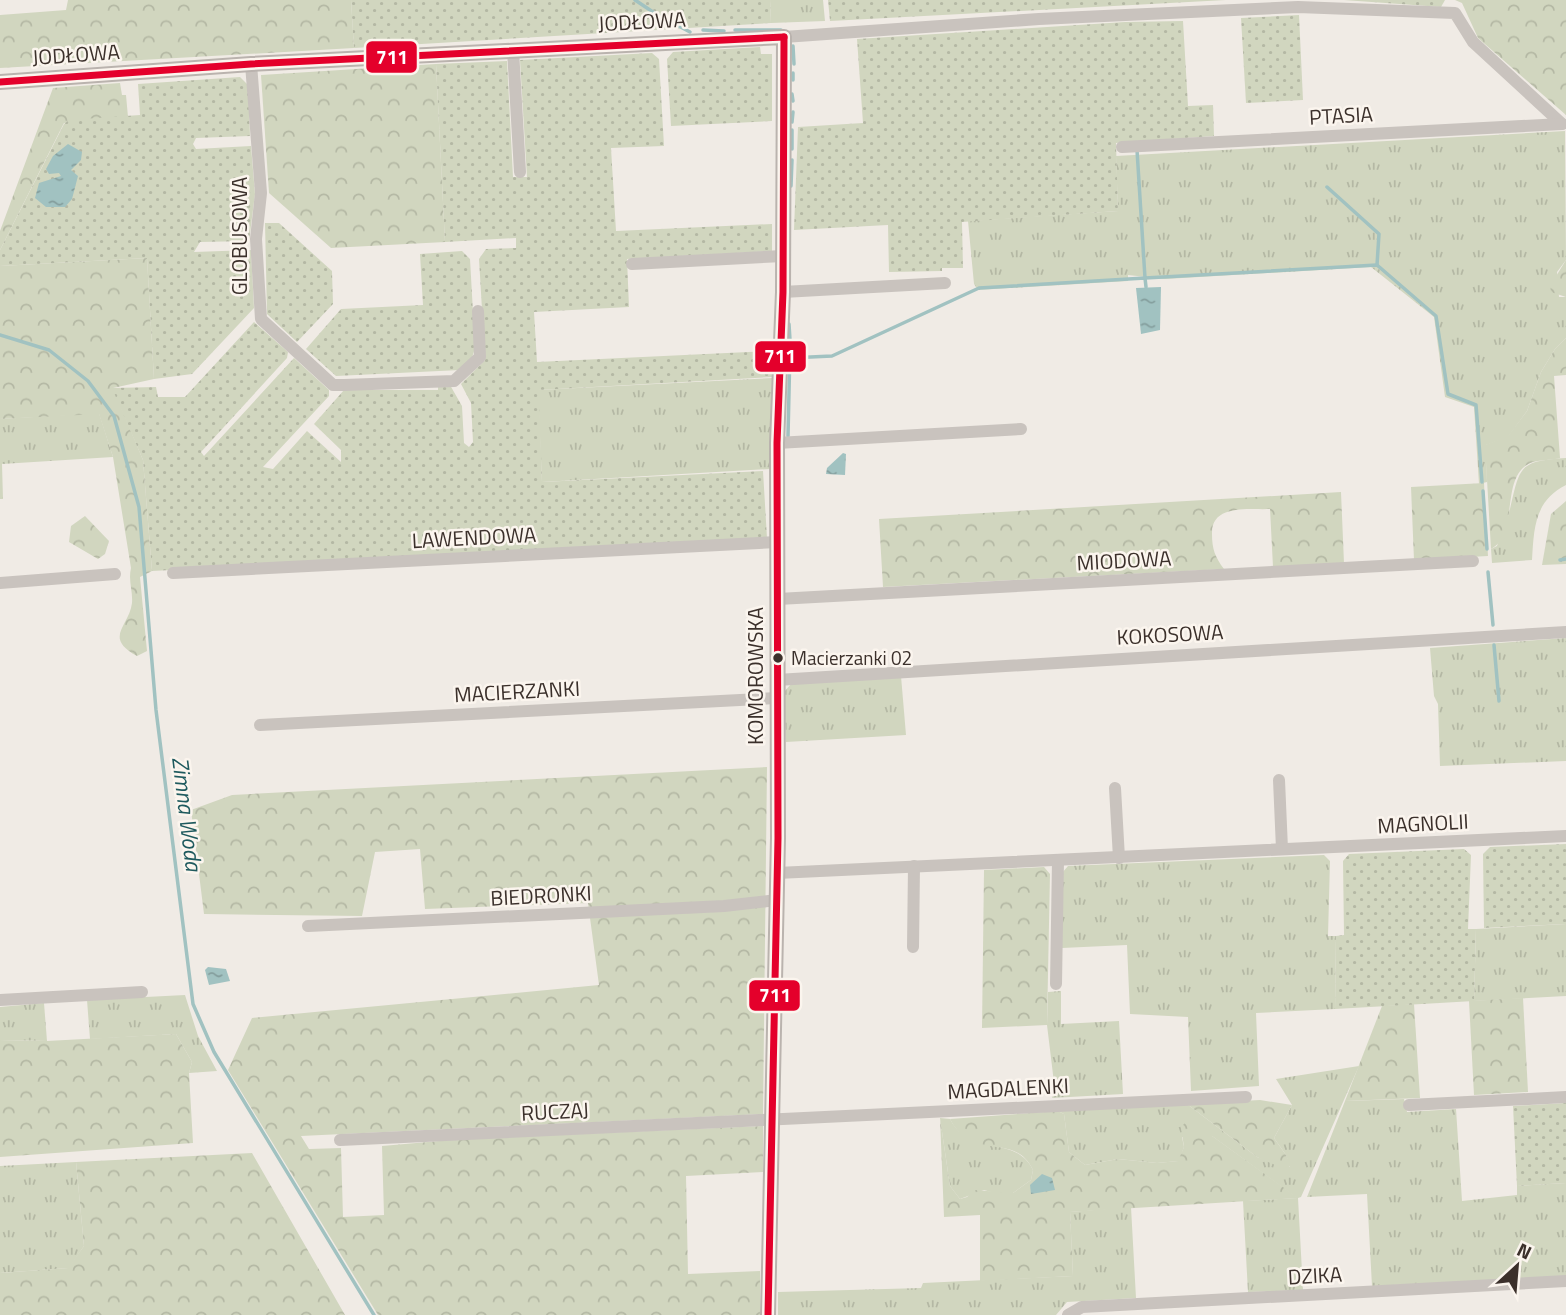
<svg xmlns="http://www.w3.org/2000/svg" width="1566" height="1315" font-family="'Titillium Web',sans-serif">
	<defs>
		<pattern id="grass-tufts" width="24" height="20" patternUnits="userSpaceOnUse" patternTransform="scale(1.75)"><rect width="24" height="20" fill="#d1d6bf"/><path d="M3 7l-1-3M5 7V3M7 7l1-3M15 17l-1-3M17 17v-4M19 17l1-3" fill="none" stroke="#b4b8a4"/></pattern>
		<pattern id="forest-crowns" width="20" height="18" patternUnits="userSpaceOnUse" patternTransform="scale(1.75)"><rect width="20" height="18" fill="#d1d6bf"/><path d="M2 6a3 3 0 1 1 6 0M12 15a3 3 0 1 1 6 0" fill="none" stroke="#b4b8a4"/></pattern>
		<pattern id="garden-dots" width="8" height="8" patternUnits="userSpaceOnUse" patternTransform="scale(1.75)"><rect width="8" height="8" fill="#d1d6bf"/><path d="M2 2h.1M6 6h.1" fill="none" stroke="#b4b8a4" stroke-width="1.8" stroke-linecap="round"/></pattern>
		<pattern id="water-ripples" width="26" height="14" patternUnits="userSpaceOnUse" patternTransform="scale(1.75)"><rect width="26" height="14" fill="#a1c2c1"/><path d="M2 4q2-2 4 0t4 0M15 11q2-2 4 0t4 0" fill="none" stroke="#849e9d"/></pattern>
	</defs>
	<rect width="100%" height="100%" fill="#f0ebe5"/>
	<g fill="url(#grass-tufts)">
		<path d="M770,0H823L825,21L771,23Z"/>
		<path d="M1565,131L1566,260L1557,272L1559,297H1566V338L1555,349L1541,372L1527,411L1508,437L1486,445L1487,482L1479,484L1474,407L1445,397L1434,317L1371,267L1165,279L1128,275V281L978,290L974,284L968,221L1118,211L1116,156Z"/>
		<path d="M772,378L770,469L542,482L538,390Z"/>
		<path d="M99,413L113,457L2,464L3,499H0V419Z"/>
		<path d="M1566,458V485C1534,501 1534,529 1532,560L1492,563L1491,549L1497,546C1501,534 1507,522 1510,509C1520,466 1519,461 1566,458Z"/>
		<path d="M1566,638V761L1440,766L1438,704L1434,696L1430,648Z"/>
		<path d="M901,676L906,735L786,742L784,692L792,683Z"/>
		<path d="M1324,855L1330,861L1328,936H1336L1335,1009L1256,1013L1259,1086L1191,1091L1188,1017L1130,1014L1127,945L1062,948V873L1068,866Z"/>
		<path d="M1566,924V996L1474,1001L1476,929Z"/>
		<path d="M1061,991V1024L1119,1021L1123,1094L1052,1098L1055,1091L1047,1025L1048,992Z"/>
		<path d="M185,995L198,1036L217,1071L189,1073L192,1062L176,1034L90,1039L87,1000Z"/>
		<path d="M44,1003L47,1041L0,1040V1007Z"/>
		<path d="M1359,1066L1301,1197L1298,1198L1303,1290L1248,1292L1243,1201L1297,1198L1212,1136L1182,1137L1184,1147L1179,1161L1157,1163L1118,1159L1085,1165L1069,1152L1064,1114L1058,1111L1187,1104L1257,1157L1290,1167L1286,1155L1274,1138L1292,1105L1276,1079Z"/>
		<path d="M1404,1099L1407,1112L1456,1109L1462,1201L1517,1195V1186L1566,1183V1277L1372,1286L1367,1194L1307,1197L1345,1101Z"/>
		<path d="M940,1118L950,1119C970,1158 1016,1134 1033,1170L1031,1180L1013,1193L998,1194L984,1190L960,1199L950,1186Z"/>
		<path d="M76,1162L84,1246L69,1268L0,1273V1166Z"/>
		<path d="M1131,1207L1136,1298L1067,1302L1056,1315H778V1292L921,1288L923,1283L1073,1276L1070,1212Z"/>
	</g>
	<g fill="url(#forest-crowns)">
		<path d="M68,0H351L354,48L0,68V15L66,10Z"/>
		<path d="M1455,0H1566V115L1478,38L1462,3Z"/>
		<path d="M436,64L445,242L331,248L269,193L261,75Z"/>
		<path d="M120,83L122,95H126L128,117L64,123L0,250V231L53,88Z"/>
		<path d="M147,258L154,379L113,388L143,460L152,571L140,577L147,651L137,656C103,637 129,627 132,603C133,591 128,581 131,568L113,457L99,414L0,419V266Z"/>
		<path d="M1566,260V297L1551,292L1550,286Z"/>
		<path d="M1566,338V375L1554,376L1560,458C1552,460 1541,460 1533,462C1498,474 1521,533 1491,549L1485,445L1508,436L1527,411L1541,372L1555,349Z"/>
		<path d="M1484,483L1488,556L1414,560L1411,487Z"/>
		<path d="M1341,492L1344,563L1273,567L1270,509C1249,510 1211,504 1212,534C1212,549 1215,557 1224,569L883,587L879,519Z"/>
		<path d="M1566,501V564L1542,565L1551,514Z"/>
		<path d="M85,516L109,541L105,554L98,559L69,542L71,526Z"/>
		<path d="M767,767L763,1114L301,1136L309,1149L341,1148L343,1217L384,1215L382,1146L462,1139L763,1126V1172L686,1176L688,1274L760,1271V1315H378L228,1070L252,1018L599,985L588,903L425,909L420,849L375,852L362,916L204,914L191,810L232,795Z"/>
		<path d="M1044,867L1050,874L1047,1025L982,1028L984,870Z"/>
		<path d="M1523,998L1528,1092L1474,1095L1469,1001Z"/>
		<path d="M1414,1004L1420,1098L1345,1101L1382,1006Z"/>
		<path d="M176,1034L192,1062L189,1073L193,1143L0,1157V1040L47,1041Z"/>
		<path d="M1260,1100L1292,1105L1274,1138L1286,1155L1291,1166L1284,1169L1257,1157L1187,1104Z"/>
		<path d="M1058,1111L1064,1114L1069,1152L1085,1165L1118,1159L1157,1163L1178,1161L1184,1147L1181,1128L1186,1121L1197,1125L1298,1198L1070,1212L1073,1276L980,1281V1215L944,1217L940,1118L950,1186L960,1199L967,1197L974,1190L1013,1193L1031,1180L1033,1170C1015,1131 972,1163 950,1119Z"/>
		<path d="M252,1153L345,1315H0V1273L68,1268L84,1246L76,1162Z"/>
	</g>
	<g fill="url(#garden-dots)">
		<path d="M351,0H770L771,23L354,48Z"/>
		<path d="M828,0H1226L830,21Z"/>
		<path d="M1344,0H1445L1441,7Z"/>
		<path d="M1299,15L1303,100L1246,103L1241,18Z"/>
		<path d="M1183,21L1188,106L1213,105L1214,136L1116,143L1118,211L962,222L963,268H942V271L889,272L888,225L794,230L798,127L863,123L857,39L1125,22Z"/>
		<path d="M760,47L761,54H772V121L671,126L667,59L673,52Z"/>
		<path d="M652,53L659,59L664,146L611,148L616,231L772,224V251L627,259L629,307L534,312L537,362L772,351V377L539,390L542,482L763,471L767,538L152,571L143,460L112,388L156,387L158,397H185L254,322L288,352L287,358L201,452L204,456L294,358L329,390V396L263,467L273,469L307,431L341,462V450L314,424L344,390H438V386L450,385L462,406L464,443L469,447L473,442L471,403L461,384L485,360L479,259L486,249L516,248V238L445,242L436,64L507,61L513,177H527L520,60Z"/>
		<path d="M240,77L248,85L250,136L196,138L193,144L196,149L251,146L255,194L249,241L200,242L194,252L251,250L254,308L192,374L154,379L147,258L0,266V250L64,124L69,120L140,115L138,84Z"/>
		<path d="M265,223H279L332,271L333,304L297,342L267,314Z"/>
		<path d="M462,251L470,259L475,348L471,361L460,370L336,376L306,349L341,309L423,305L420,254Z"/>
		<path d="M1566,844V924L1484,928L1483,854L1490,847Z"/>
		<path d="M1464,849L1471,855L1468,929H1476L1474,1001L1335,1009L1336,936L1344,935L1343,861L1349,854Z"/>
		<path d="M1566,1103V1183L1517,1186L1513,1106Z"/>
	</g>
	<g fill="url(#water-ripples)">
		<path d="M68,144L82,152L81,160L71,170L78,176L72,199L65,207H46L35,198L39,183L61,176L59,173L49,174L46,169L53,156Z"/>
		<path d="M1161,287L1160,330L1141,334L1136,288Z"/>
		<path d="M843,453L846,454L845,475L826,474L827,468Z"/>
		<path d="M208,967L226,969L230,981L209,985L205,970Z"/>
		<path d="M1042,1174L1052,1178L1055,1190L1031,1194L1030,1185Z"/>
	</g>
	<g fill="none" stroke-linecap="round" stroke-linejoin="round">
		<g stroke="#a1c2c1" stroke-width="3.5">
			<path d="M635,0L656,14"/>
			<path d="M660,16L690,32"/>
			<path d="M703,30L724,31"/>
			<path d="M735,30H781"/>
			<path d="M793,46L794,64"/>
			<path d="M793,73V80"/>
			<path d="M792,94L793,101"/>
			<path d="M792,122L793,112"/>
			<path d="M792,149V130"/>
			<path d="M1137,150L1145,278L1377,265L1436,316L1448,394L1476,405L1482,482"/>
			<path d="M791,186L792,160"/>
			<path d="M1327,187L1379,234L1377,265"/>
			<path d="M789,324L790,340"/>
			<path d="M0,335L49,350L88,381L114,416L139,507L156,710L193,1004L214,1052L374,1315"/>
			<path d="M789,358L832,356L979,288L1145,278L1146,287"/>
			<path d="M788,436L790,348"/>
			<path d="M1483,491L1487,549"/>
			<path d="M1560,560L1566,559"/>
			<path d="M1488,572L1493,625"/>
			<path d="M1494,645L1499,701"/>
		</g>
		<g stroke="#c9c3be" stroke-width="12">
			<path d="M784,37L1039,19L1298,7L1455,13L1473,42L1562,124"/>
			<path d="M513,50L520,172"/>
			<path d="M251,64L261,193L256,239L261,319L333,385H344L454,381L480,357L478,311"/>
			<path d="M1122,147L1562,124"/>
			<path d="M632,264L783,256"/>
			<path d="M783,292L945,283"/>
			<path d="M777,443L1021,429"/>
			<path d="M173,573L777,542"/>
			<path d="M0,583L115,574"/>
			<path d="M778,599L1473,561"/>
			<path d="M777,680L1566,632"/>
			<path d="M260,725L777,698"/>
			<path d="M1279,780L1282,849"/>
			<path d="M1115,788L1119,858"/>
			<path d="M777,873L1566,836"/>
			<path d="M308,926L724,906L777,900"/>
			<path d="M913,947L914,866"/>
			<path d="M1056,984L1058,860"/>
			<path d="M0,1000L142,992"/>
			<path d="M1409,1105L1566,1097"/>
			<path d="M340,1140L1246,1097"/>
			<path d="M1068,1315L1082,1307L1566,1281"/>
		</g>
		<path stroke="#bab3ae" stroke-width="16" d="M0,82L251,64L784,37L783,292L777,443L778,838L768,1315"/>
		<g stroke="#fbf5ee" stroke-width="12">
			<g id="bus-1">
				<path d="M0,82L251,64L784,37"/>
				<path d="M768,1315L778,838L777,443L783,292L784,37"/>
			</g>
		</g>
		<use href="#bus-1" stroke="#e4002b" stroke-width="7"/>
	</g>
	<circle fill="#3b302b" stroke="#fbf5ee" stroke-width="2.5" cx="778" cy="658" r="6"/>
	<g text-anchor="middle" stroke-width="5" stroke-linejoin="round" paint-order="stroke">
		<g font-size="19" fill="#3b302b" stroke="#fbf5ee" text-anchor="start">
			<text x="791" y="665">Macierzanki 02</text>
		</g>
		<g font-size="21" fill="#3b302b" stroke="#fbf5ee">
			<text transform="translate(642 22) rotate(-3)" y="7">JODŁOWA</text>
			<text transform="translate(76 55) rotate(-4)" y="7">JODŁOWA</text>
			<text transform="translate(1341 116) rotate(-3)" y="7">PTASIA</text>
			<text transform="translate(240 236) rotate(-90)" y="7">GLOBUSOWA</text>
			<text transform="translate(474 538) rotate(-3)" y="7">LAWENDOWA</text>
			<text transform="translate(1124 561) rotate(-3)" y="7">MIODOWA</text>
			<text transform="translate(1170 635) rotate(-3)" y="7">KOKOSOWA</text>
			<text transform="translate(756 676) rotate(-90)" y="7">KOMOROWSKA</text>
			<text transform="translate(517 692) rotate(-3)" y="7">MACIERZANKI</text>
			<text transform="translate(1423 824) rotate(-3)" y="7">MAGNOLII</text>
			<text transform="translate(541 896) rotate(-3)" y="7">BIEDRONKI</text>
			<text transform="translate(1008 1089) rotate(-3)" y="7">MAGDALENKI</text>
			<text transform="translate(555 1112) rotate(-3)" y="7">RUCZAJ</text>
			<text transform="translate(1315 1276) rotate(-3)" y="7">DZIKA</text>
		</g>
		<g font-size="23" font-style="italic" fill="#1f5a5e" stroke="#fbf5ee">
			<text transform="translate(187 814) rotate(83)" y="8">Zimna Woda</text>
		</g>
	</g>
	<g stroke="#fbf5ee" stroke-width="2.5">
		<rect x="365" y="40" width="53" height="34" rx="7" fill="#e4002b"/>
		<rect x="754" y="340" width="53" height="33" rx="7" fill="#e4002b"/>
		<rect x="748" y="979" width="53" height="33" rx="7" fill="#e4002b"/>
	</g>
	<g font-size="19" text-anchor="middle" font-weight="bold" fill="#fff">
		<text x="392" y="64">711</text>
		<text x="780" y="363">711</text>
		<text x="775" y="1002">711</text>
	</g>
	<g transform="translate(1517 1266) rotate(26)" stroke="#fbf5ee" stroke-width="5" paint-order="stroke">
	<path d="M0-5L12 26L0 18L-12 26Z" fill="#3b302b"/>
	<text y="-10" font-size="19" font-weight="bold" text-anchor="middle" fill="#3b302b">N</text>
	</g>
</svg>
